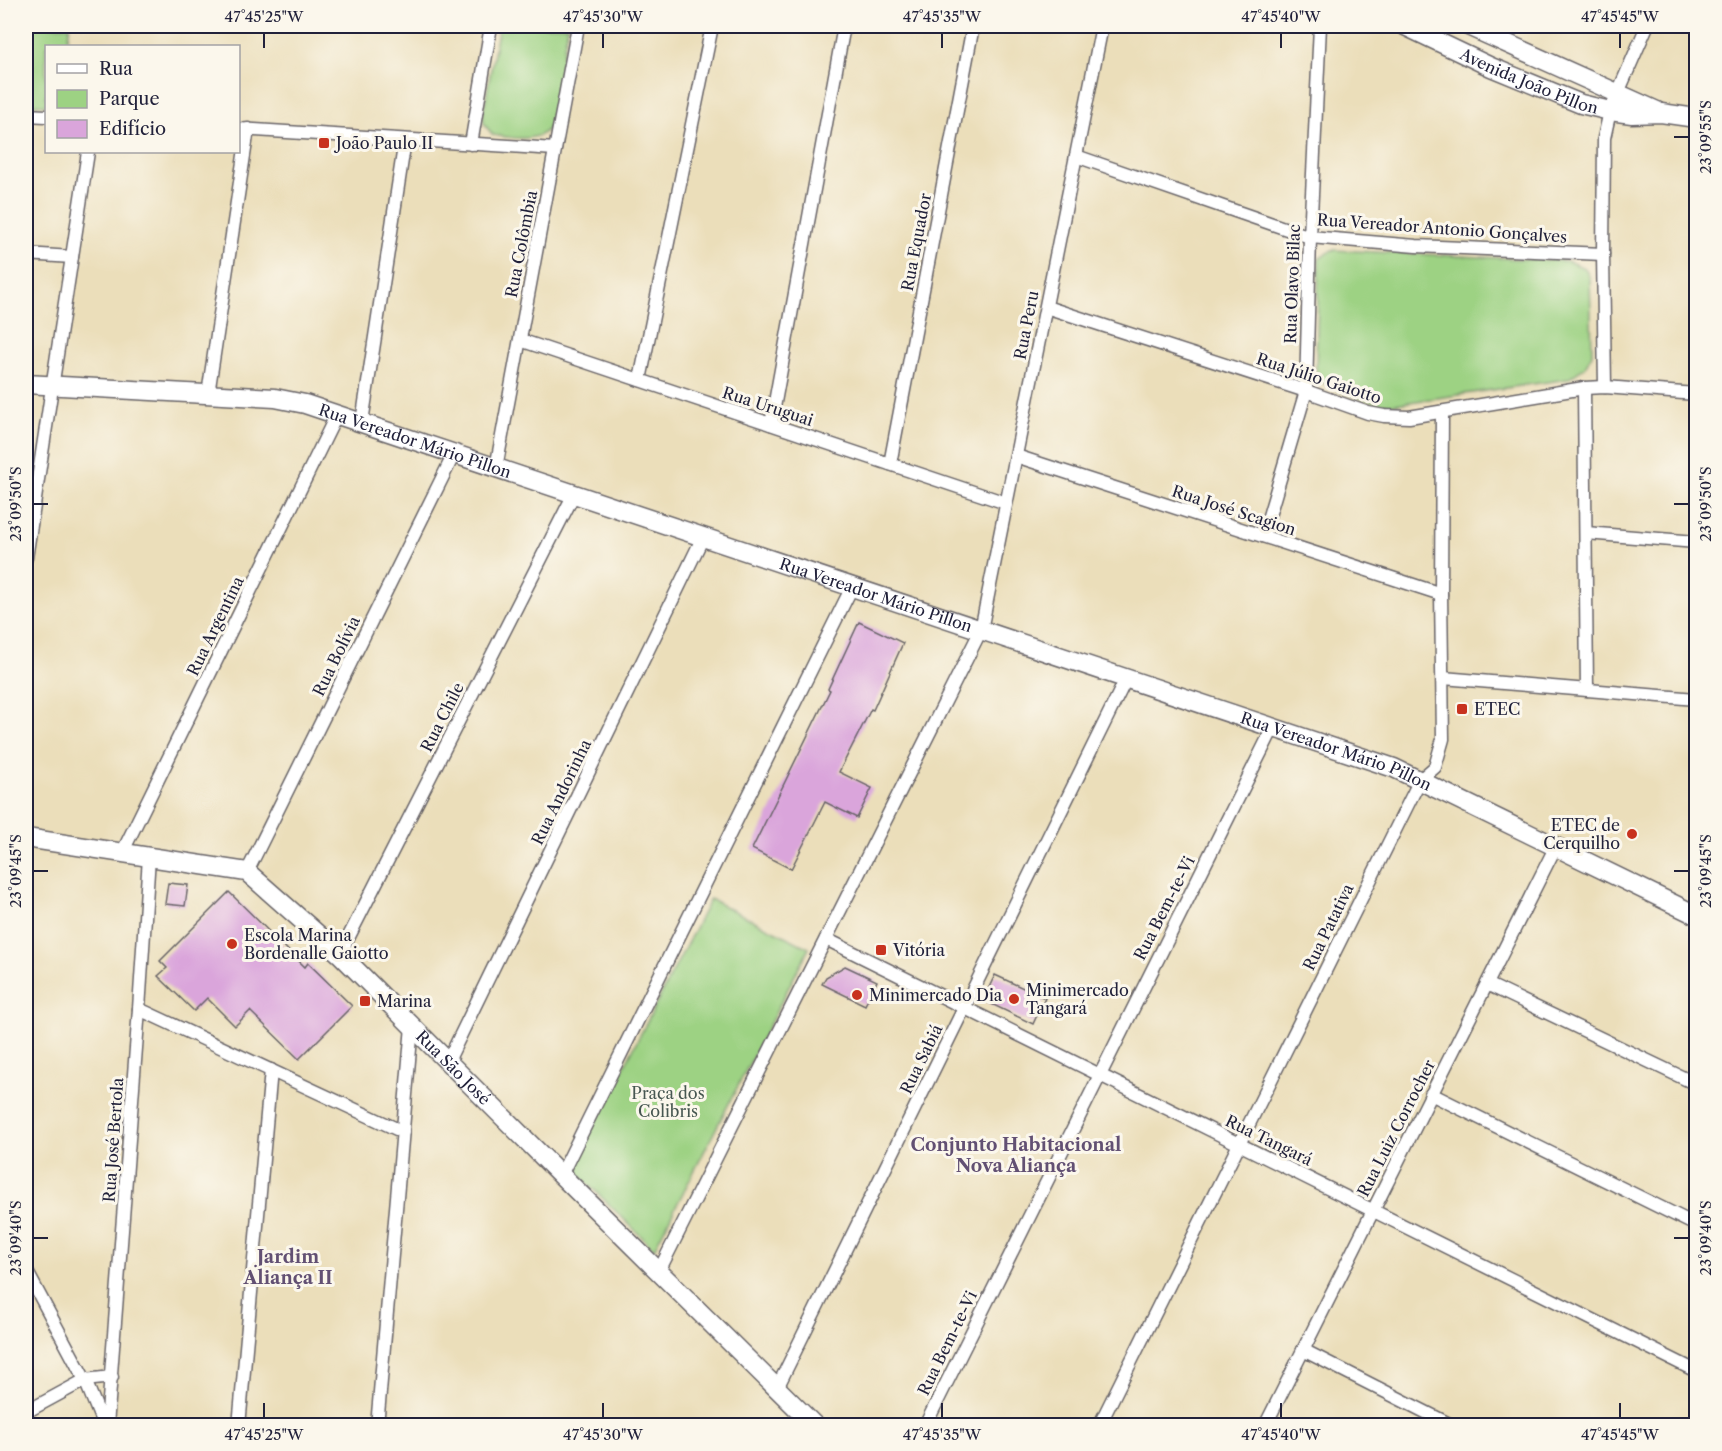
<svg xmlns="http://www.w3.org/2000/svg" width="1722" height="1451" font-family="'Libre Caslon Text',serif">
	<rect width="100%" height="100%" fill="#fbf7ec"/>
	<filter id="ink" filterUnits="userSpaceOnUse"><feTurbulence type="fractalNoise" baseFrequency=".0167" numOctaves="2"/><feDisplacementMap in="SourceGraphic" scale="12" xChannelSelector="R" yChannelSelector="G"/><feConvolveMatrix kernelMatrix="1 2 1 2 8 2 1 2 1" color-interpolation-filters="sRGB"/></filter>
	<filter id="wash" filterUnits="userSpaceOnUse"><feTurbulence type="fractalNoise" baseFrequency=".008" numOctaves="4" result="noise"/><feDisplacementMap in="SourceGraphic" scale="24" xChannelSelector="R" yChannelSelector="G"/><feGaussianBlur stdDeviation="1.35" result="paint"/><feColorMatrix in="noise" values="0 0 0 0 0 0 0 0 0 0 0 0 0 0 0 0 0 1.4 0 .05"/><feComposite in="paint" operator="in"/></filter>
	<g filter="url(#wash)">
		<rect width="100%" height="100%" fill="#ebdeba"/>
		<g fill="#9dd283" stroke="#607a5f" stroke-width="1.5">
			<path d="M26,26H70L66,46H46V105L26,104Z"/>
			<path d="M499,26H568L549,128C537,143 510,138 493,135L484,124L483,114Z"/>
			<path d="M1332,250L1567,261L1585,268L1590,279L1592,354L1585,367L1568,379L1389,405C1374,403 1327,391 1319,378C1318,376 1317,371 1316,369L1319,259Z"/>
			<path d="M710,899L809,948L654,1249L572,1168Z"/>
		</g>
		<g id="blocks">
			<g fill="#daa5db">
				<path d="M859,622L903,643L873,710L871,709L839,772L872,788L857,818L825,802L791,869L752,849L830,690L828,689Z"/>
				<path d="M168,883L188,885L185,906L165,904Z"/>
				<path d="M229,892L305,967L308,963L352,1006L299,1059L250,1011L235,1026L207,998L194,1011L158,976L167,968L160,961Z"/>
				<path d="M845,966L877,981L865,1005L822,984L826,977Z"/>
				<path d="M995,975L1045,998L1033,1024L983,1000Z"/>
			</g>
		</g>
	</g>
	<g filter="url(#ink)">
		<use href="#blocks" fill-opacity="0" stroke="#686467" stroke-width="1.5"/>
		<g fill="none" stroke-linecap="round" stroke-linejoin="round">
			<g stroke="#686467" stroke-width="15">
				<g id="street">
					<path d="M26,115L46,116"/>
					<path d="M238,129L555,149"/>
					<path d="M471,144L491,26"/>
					<path d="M1076,156L1310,237L1416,246L1603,254"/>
					<path d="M26,254L72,257"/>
					<path d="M1046,307L1306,391L1368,413L1384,416L1409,417L1584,388L1605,387L1696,394"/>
					<path d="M520,340L1006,503"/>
					<path d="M640,380L712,26"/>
					<path d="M1605,387L1603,254L1604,138L1610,111L1647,26"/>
					<path d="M1584,388L1587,690"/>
					<path d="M208,394L248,129"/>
					<path d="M362,422L405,140"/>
					<path d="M771,424L844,26"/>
					<path d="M1016,456L1441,594"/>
					<path d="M890,464L973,26"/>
					<path d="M496,468L578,26"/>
					<path d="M1586,533L1696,542"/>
					<path d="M1263,536L1306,391L1310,237L1320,26"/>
					<path d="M26,558L88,152"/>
					<path d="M1443,678L1696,699"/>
					<path d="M122,853L337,414"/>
					<path d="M247,872L454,454"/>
					<path d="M826,939L1696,1371"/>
					<path d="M340,954L574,494"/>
					<path d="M1487,984L1696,1084"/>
					<path d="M139,1009L403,1132"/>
					<path d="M448,1061L703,537"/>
					<path d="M1431,1094L1696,1225"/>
					<path d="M561,1175L852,587"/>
					<path d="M26,1270L85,1380L104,1426"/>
					<path d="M659,1271L981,630L1102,26"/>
					<path d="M1303,1350L1453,1426"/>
					<path d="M777,1388L1126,679"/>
					<path d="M26,1412L85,1380L112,1377"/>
					<path d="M107,1426L139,1009L149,857"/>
					<path d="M239,1426L271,1070"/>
					<path d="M377,1426L412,1026"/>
					<path d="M925,1426L1273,728"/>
					<path d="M1099,1426L1420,780L1435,767L1443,739L1441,594L1442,412"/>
					<path d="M1265,1426L1556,846"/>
				</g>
			</g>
			<g stroke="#686467" stroke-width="21">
				<g id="secondary">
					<path id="s1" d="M1405,26L1491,67L1581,104L1610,111L1632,114L1661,113L1696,118"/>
					<path d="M1468,26L1657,111"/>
					<path id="s2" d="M26,384L275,398L305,404L1394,768L1696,915"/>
					<path id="s3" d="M26,838L247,872L340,954L561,1175L815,1426"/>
				</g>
			</g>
			<use href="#street" stroke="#fff" stroke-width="12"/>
			<use href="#secondary" stroke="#fff" stroke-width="18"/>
		</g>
	</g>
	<path fill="none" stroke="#22223b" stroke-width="2" d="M264,33V48M603,33V48M942,33V48M1281,33V48M1620,33V48M1674,137H1689M33,504H48M1674,504H1689M33,871H48M1674,871H1689M33,1238H48M1674,1238H1689M264,1403V1418M603,1403V1418M942,1403V1418M1281,1403V1418M1620,1403V1418"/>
	<g fill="#c8321e" stroke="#fbf7ec" stroke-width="2">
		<rect x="318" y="137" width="12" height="12" rx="3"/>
		<rect x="1456" y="703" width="12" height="12" rx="3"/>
		<circle cx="1632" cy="834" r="6"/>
		<circle cx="232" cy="944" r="6"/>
		<rect x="875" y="944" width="12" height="12" rx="3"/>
		<circle cx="857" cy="995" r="6"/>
		<circle cx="1014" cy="999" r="6"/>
		<rect x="359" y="995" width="12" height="12" rx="3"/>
	</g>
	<g text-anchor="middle" stroke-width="6" stroke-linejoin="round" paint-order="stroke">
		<g font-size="16" fill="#22223b" stroke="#fbf7ec">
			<text dy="6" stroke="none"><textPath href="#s1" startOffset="136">Avenida João Pillon</textPath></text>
			<text transform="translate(1442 228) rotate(4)" y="6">Rua Vereador Antonio Gonçalves</text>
			<text transform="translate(916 242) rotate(-79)" y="6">Rua Equador</text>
			<text transform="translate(521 244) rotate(-79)" y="6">Rua Colômbia</text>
			<text transform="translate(1292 284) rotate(-88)" y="6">Rua Olavo Bilac</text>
			<text transform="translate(1026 325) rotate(-79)" y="6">Rua Peru</text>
			<text transform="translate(1319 378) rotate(18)" y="6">Rua Júlio Gaiotto</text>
			<text transform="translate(768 406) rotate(18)" y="6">Rua Uruguai</text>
			<text dy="6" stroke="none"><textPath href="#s2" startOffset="396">Rua Vereador Mário Pillon</textPath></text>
			<text transform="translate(1234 510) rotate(18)" y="6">Rua José Scagion</text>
			<text dy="6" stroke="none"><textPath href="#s2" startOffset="882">Rua Vereador Mário Pillon</textPath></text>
			<text transform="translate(215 626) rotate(-64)" y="6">Rua Argentina</text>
			<text transform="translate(336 656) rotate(-64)" y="6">Rua Bolívia</text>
			<text transform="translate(442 717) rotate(-63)" y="6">Rua Chile</text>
			<text dy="6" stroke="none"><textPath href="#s2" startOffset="1368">Rua Vereador Mário Pillon</textPath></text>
			<text transform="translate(561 792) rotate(-64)" y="6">Rua Andorinha</text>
			<text transform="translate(1164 908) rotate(-63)" y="6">Rua Bem-te-Vi</text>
			<text transform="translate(1328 927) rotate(-64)" y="6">Rua Patativa</text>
			<text transform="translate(921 1059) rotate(-64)" y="6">Rua Sabiá</text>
			<text dy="6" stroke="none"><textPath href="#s3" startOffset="508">Rua São José</textPath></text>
			<text transform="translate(1396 1128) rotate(-63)" y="6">Rua Luiz Corrocher</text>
			<text transform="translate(113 1140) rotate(-86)" y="6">Rua José Bertola</text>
			<text transform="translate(1269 1140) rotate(26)" y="6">Rua Tangará</text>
			<text transform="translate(947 1343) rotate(-64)" y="6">Rua Bem-te-Vi</text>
		</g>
		<g font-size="16" fill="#22223b" stroke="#fbf7ec" text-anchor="start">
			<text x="336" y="149">João Paulo II</text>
			<text x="1474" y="715">ETEC</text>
			<text x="1620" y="831" text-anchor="end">ETEC de<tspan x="1620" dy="18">Cerquilho</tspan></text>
			<text x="244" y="941">Escola Marina<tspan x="244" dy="18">Bordenalle Gaiotto</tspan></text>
			<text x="893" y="956">Vitória</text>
			<text x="1026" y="996">Minimercado<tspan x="1026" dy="18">Tangará</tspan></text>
			<text x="869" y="1001">Minimercado Dia</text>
			<text x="377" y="1007">Marina</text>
		</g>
		<g font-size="16" fill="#475751" stroke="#fbf7ec">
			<text x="668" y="1099">Praça dos<tspan x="668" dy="18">Colibris</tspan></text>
		</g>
		<g font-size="18" font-weight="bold" fill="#625073" stroke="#fbf7ec">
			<text x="1016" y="1151">Conjunto Habitacional<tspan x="1016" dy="21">Nova Aliança</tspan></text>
			<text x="288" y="1263">Jardim<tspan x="288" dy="21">Aliança II</tspan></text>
		</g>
	</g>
	<rect width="1722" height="1451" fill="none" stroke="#fbf7ec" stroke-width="66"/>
	<rect x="45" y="45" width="195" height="108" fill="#fbf7ec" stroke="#a4a2a5" stroke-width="1.5"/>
	<rect x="57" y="64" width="30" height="9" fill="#ffffff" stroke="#a4a2a5" stroke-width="1.5"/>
	<text x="99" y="75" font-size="18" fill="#22223b">Rua</text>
	<rect x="57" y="90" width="30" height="18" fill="#9dd283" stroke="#a4a2a5" stroke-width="1.5"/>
	<text x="99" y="105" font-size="18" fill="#22223b">Parque</text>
	<rect x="57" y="120" width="30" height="18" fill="#daa5db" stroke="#a4a2a5" stroke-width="1.5"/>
	<text x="99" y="135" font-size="18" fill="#22223b">Edifício</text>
	<rect x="33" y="33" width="1656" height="1385" fill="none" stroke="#22223b" stroke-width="2"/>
	<g font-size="15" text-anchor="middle" fill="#22223b">
		<text x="264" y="22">47°45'25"W</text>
		<text x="603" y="22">47°45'30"W</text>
		<text x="942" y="22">47°45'35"W</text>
		<text x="1281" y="22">47°45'40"W</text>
		<text x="1620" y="22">47°45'45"W</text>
		<text transform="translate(1706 137) rotate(-90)" y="5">23°09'55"S</text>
		<text transform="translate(1706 504) rotate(-90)" y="5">23°09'50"S</text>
		<text transform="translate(16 504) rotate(-90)" y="5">23°09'50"S</text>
		<text transform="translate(1706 871) rotate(-90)" y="5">23°09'45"S</text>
		<text transform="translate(16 871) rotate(-90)" y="5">23°09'45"S</text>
		<text transform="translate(1706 1238) rotate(-90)" y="5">23°09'40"S</text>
		<text transform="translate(16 1238) rotate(-90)" y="5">23°09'40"S</text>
		<text x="264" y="1440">47°45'25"W</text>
		<text x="603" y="1440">47°45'30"W</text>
		<text x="942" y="1440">47°45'35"W</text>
		<text x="1281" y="1440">47°45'40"W</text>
		<text x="1620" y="1440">47°45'45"W</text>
	</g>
</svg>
